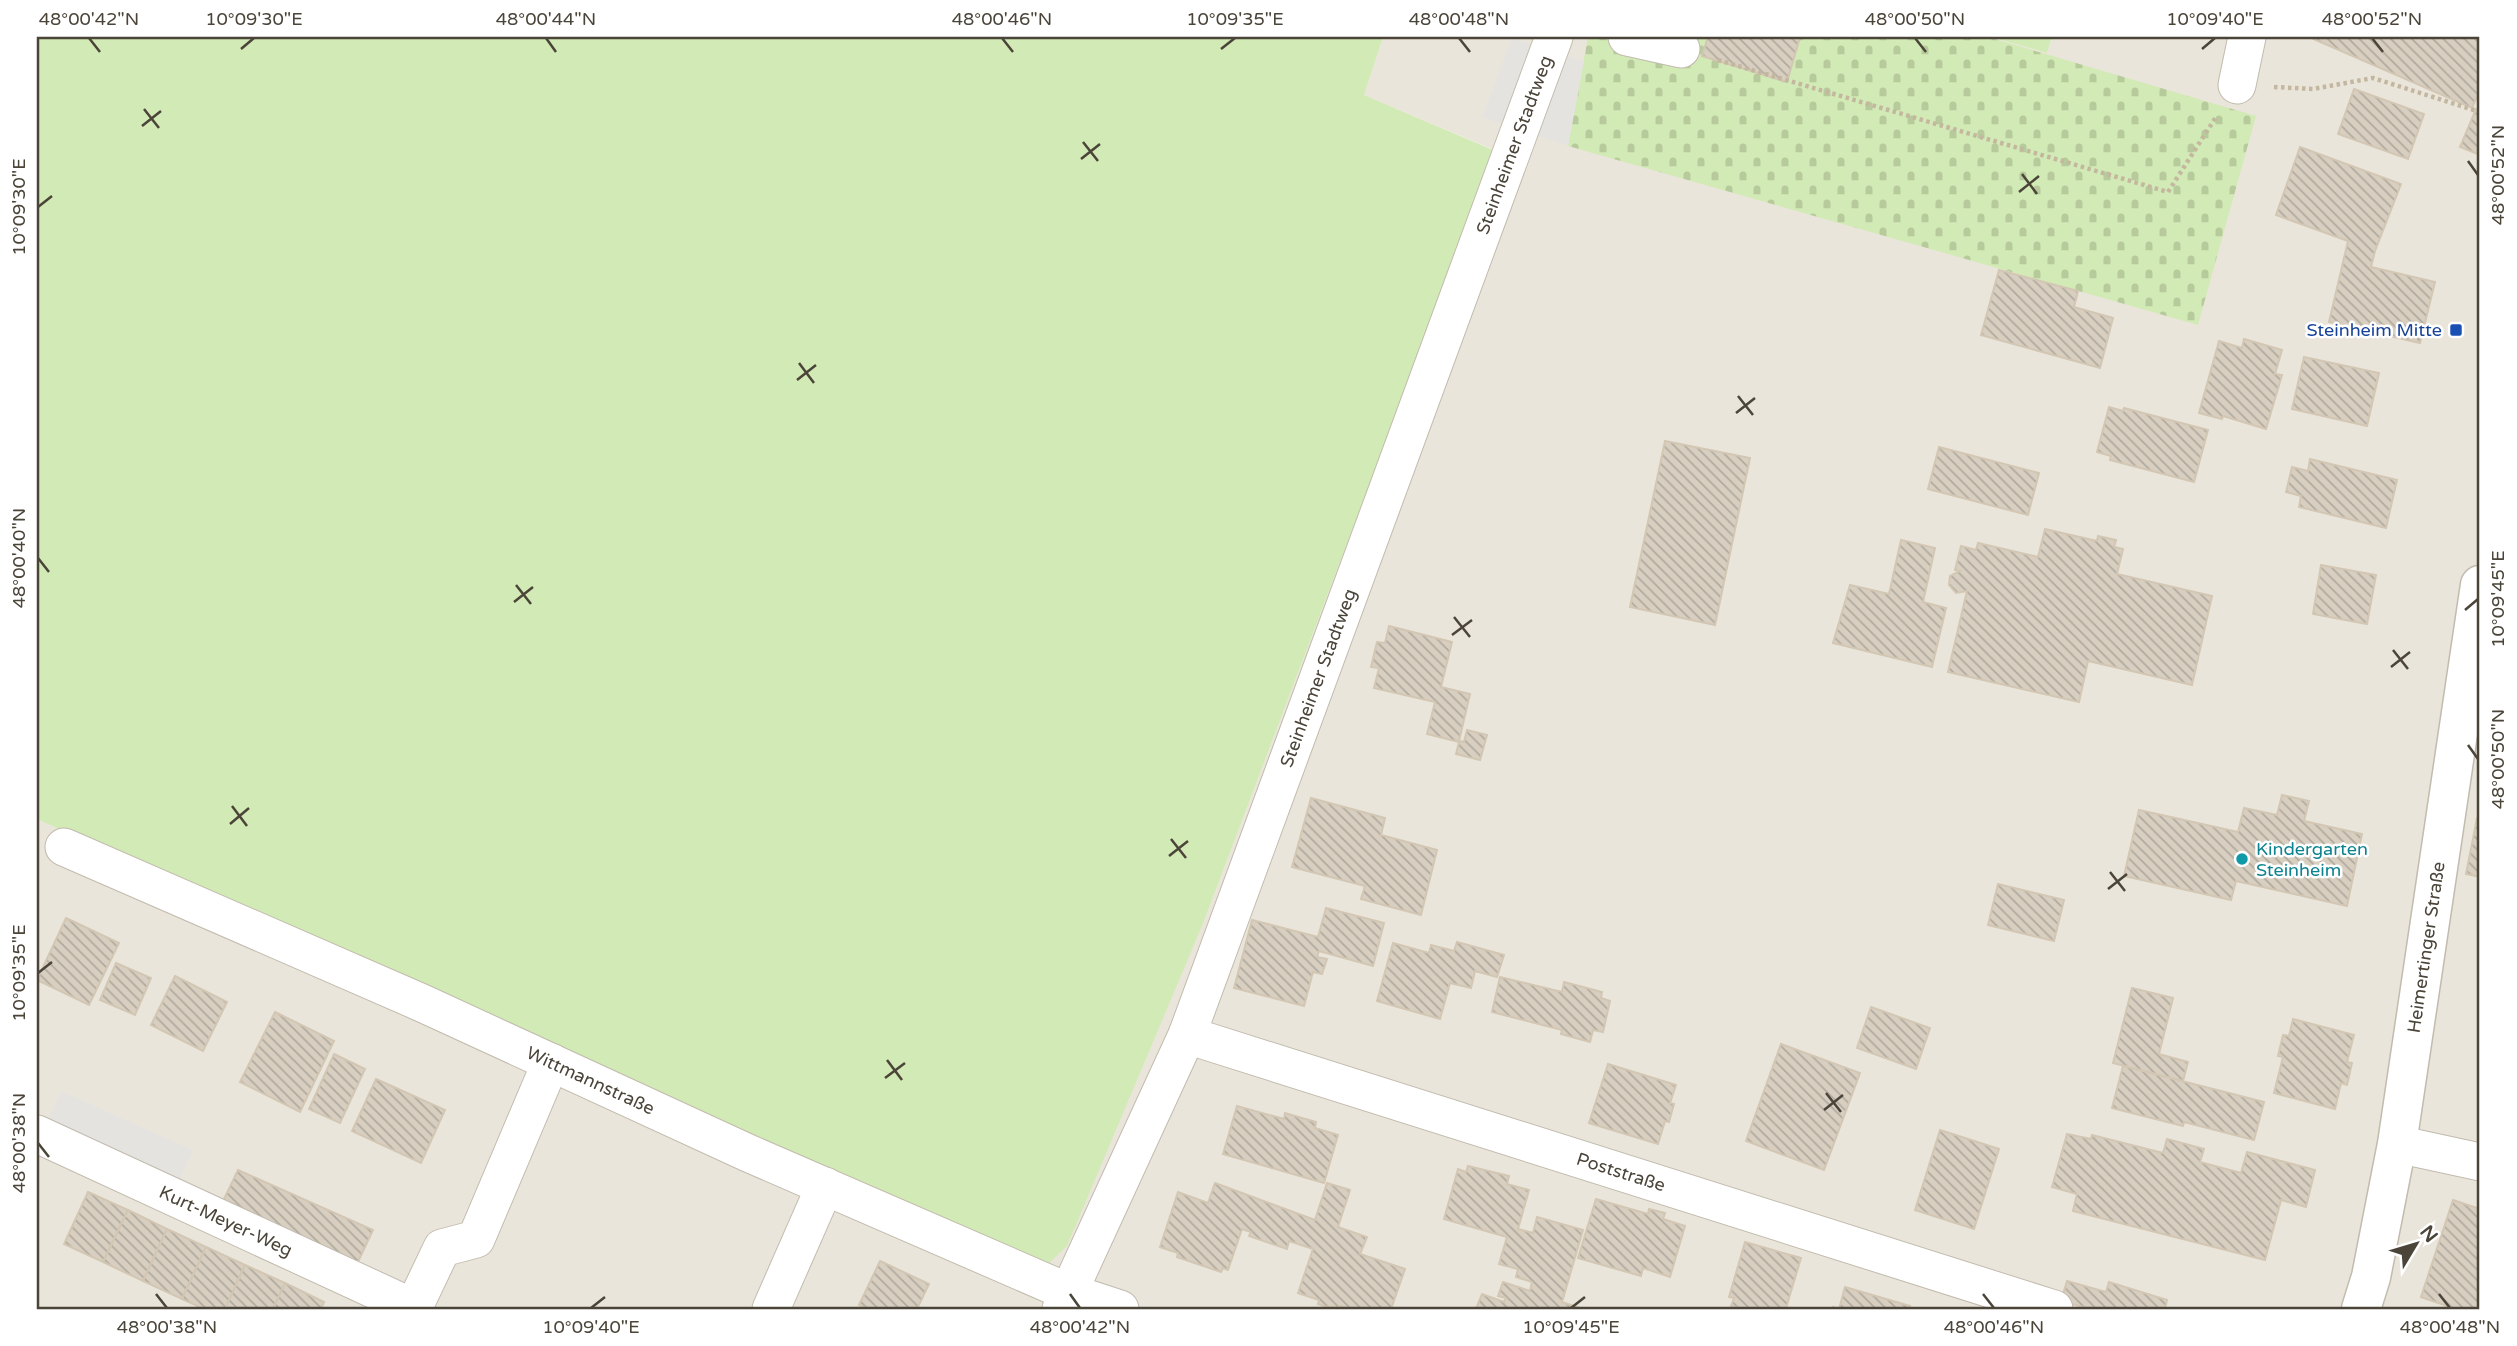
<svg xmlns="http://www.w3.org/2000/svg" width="2517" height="1346" font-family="'Varela Round',sans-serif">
	<defs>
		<pattern id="cemetery-stones" width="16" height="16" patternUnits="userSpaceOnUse" patternTransform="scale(1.75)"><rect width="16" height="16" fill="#d2eab5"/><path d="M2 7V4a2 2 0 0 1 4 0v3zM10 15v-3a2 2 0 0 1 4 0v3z" fill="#b6ca9c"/></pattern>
		<pattern id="building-back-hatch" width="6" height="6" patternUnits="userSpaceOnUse" patternTransform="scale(1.75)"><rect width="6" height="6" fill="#d8cfc1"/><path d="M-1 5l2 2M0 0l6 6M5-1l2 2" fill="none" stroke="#b1aa9e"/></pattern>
	</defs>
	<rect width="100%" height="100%" fill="#f6f3ec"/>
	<path fill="#eae5da" d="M1383,37H1991L2047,53L2052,37H2480V1309H37V819L1067,1246L1124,1105L1204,921L1371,480L1492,149L1364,95Z"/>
	<g fill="#d2eab5">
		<path d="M37,37H1383L1364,95L1493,150L1371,480L1204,921L1067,1246L1049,1263L1036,1265L37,819Z"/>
		<path d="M1991,37H2052L2047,53Z"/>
	</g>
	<path fill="url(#cemetery-stones)" d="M1588,37H1988L2256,116L2198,325L1568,146Z"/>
	<g fill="#e5e3e0">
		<path d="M1512,38L1584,61L1568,146L1482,117Z"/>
		<path d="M61,1091L193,1150L178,1183L46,1124Z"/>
	</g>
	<g fill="url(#building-back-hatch)" stroke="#d3c7b4" stroke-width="2">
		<path d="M1708,37H1800L1787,82L1702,56Z"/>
		<path d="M2309,37H2480V90L2472,108Z"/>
		<path d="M2354,89L2424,114L2408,159L2338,134Z"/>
		<path d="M2476,109L2480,111V155L2460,147Z"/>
		<path d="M2300,147L2401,184L2375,251L2371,267L2435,282L2420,343L2329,322L2348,241L2276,215Z"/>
		<path d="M1999,270L2078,291L2074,307L2113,318L2100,368L1981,335Z"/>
		<path d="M2244,339L2282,350L2275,374L2282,375L2266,429L2223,416L2222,419L2199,413L2219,341L2242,348Z"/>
		<path d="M2304,357L2379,373L2367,426L2292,409Z"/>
		<path d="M2109,407L2123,411L2124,408L2208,430L2194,482L2110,460L2111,456L2097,452Z"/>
		<path d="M1665,441L1750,458L1715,625L1630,607Z"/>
		<path d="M1939,447L2039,473L2028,515L1928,489Z"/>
		<path d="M2310,459L2397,480L2386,528L2299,507L2301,496L2286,492L2292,467L2308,471Z"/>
		<path d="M2045,529L2097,541L2098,536L2116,540L2114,547L2123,549L2117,574L2212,596L2192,685L2088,661L2079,702L1948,672L1967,591L1956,593L1949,585L1950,576L1960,571L1955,570L1961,546L1976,550L1978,543L2038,557Z"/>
		<path d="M1901,540L1935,548L1923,602L1946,608L1932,667L1833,643L1850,585L1889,594Z"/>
		<path d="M2321,565L2376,575L2367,624L2313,614Z"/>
		<path d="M1389,626L1452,642L1441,687L1470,694L1459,741L1464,742L1467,730L1487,735L1480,760L1456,754L1459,742L1427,734L1435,702L1374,688L1379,668L1371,667L1377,642L1385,643Z"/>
		<path d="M2282,795L2309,801L2304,821L2362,834L2347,906L2236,881L2231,900L2124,876L2139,810L2238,832L2244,808L2277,815Z"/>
		<path d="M1311,798L1385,818L1381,835L1437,850L1421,915L1361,899L1365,886L1292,867Z"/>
		<path d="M2477,818H2480V877L2466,874Z"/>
		<path d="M1998,884L2064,900L2054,941L1988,925Z"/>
		<path d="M1326,908L1384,923L1373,966L1319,951L1317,957L1327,959L1322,974L1313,972L1304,1006L1234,988L1252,920L1318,937Z"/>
		<path d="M66,918L119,943L89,1005L37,980Z"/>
		<path d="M1457,942L1504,955L1497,977L1475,971L1471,988L1450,983L1440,1019L1377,1001L1393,943L1429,953L1431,945L1454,951Z"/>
		<path d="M116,963L151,978L135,1015L100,1000Z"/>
		<path d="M175,976L227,1002L203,1051L151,1025Z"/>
		<path d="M1500,977L1562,992L1564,982L1602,992L1601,998L1610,1001L1603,1032L1593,1030L1590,1042L1561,1034L1562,1030L1492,1012Z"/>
		<path d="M2132,988L2173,998L2159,1054L2188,1062L2183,1081L2113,1063Z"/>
		<path d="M1871,1007L1930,1028L1916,1069L1857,1048Z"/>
		<path d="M275,1012L334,1041L300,1112L240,1082Z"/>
		<path d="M2293,1019L2354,1035L2347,1062L2352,1063L2347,1085L2341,1083L2335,1109L2274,1093L2283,1057L2278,1056L2283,1035L2289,1036Z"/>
		<path d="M1781,1044L1860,1073L1824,1170L1746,1141Z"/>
		<path d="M334,1054L365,1069L340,1123L309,1109Z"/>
		<path d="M1608,1064L1676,1085L1670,1103L1674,1104L1669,1122L1665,1121L1658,1144L1589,1123Z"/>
		<path d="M2123,1066L2264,1102L2254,1140L2184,1122L2183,1126L2112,1108Z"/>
		<path d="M376,1079L445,1110L421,1163L352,1131Z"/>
		<path d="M1237,1106L1284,1119L1285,1113L1316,1122L1315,1128L1338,1135L1324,1183L1223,1154Z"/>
		<path d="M1940,1130L1999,1149L1974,1229L1915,1210Z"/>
		<path d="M2067,1134L2091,1139L2092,1135L2163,1153L2167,1139L2204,1149L2200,1162L2241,1173L2247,1152L2315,1170L2306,1207L2281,1200L2265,1260L2073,1211L2077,1194L2052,1187Z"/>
		<path d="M1468,1166L1509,1176L1507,1184L1529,1190L1518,1229L1533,1233L1537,1217L1583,1230L1562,1302L1583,1309H1476L1482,1294L1504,1302L1506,1298L1498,1296L1503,1282L1530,1291L1532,1282L1516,1277L1518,1269L1499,1264L1507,1237L1444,1219L1458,1169L1466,1172Z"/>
		<path d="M238,1170L373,1230L357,1264L222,1203Z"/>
		<path d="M1215,1183L1315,1220L1327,1183L1350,1190L1338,1227L1367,1237L1360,1254L1405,1269L1391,1309H1345L1341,1306L1334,1309L1318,1304L1319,1300L1298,1293L1313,1249L1289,1241L1287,1249L1249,1236L1251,1232L1242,1229L1228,1270L1223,1268L1221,1272L1177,1257L1178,1253L1160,1247L1178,1192L1208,1203Z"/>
		<path d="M88,1192L128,1210L103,1262L64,1244Z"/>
		<path d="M1596,1199L1648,1214L1649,1209L1665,1213L1663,1219L1685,1226L1670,1277L1643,1268L1641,1276L1578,1258Z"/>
		<path d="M2453,1200L2480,1209V1309H2456L2421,1297Z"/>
		<path d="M128,1210L167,1229L143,1281L103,1262Z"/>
		<path d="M167,1229L206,1247L182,1299L143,1281Z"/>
		<path d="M1745,1242L1801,1258L1786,1308L1789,1309H1743L1731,1306L1734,1298L1729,1297Z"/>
		<path d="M206,1247L245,1265L225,1309H204L182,1299Z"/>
		<path d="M880,1261L929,1284L917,1309H869L859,1305Z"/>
		<path d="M245,1265L285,1283L273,1309H225Z"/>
		<path d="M2067,1281L2106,1292L2109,1282L2167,1300L2165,1309H2090L2061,1301Z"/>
		<path d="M285,1283L324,1302L321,1309H273Z"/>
		<path d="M1845,1287L1910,1306L1909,1309H1832L1833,1307L1839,1309Z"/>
	</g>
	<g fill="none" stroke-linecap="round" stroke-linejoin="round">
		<g stroke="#c2bbae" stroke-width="39">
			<g id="minor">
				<path d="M1627,37L1681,49"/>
				<path d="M2237,85L2247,37"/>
				<path id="s1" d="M64,847L422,1003L748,1153L1068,1292L1120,1309"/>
				<path id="s2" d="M1187,1035L2054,1309"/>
				<path id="s3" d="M37,1134L414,1308"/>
				<path d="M2397,1144L2480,1162"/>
				<path d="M413,1309L442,1248L476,1239L551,1062"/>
				<path d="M771,1309L825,1186"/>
				<path id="s4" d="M1061,1309L1187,1035L1554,37"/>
			</g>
		</g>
		<g stroke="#c2bbae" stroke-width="41">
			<g id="tertiary">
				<path id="s5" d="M2361,1309L2371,1277L2397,1144L2480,585"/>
			</g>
		</g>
		<g stroke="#c4b79f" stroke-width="4.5" stroke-dasharray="3.5 3.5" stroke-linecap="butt">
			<path d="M1718,60L2168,192L2216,117"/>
			<path d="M2274,87L2313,89L2373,78L2480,112"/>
		</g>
		<use href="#minor" stroke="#fff" stroke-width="37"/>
		<use href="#tertiary" stroke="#fff" stroke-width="38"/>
	</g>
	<path fill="none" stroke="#4b4439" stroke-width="2.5" d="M89,38L100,52M546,38L556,52M1002,38L1013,52M1459,38L1470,52M1915,38L1926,52M2372,38L2383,52M241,49L254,38M1221,49L1235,38M2202,49L2215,38M144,109L159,128M142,126L161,111M1083,142L1098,161M1081,159L1100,144M2468,161L2478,175M2022,174L2037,194M2019,192L2039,176M38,207L52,196M799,363L814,383M797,380L816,365M1738,396L1753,415M1736,413L1755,398M38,558L49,572M516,585L531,604M514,602L533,587M2465,610L2478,599M1454,617L1470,637M1452,635L1472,620M2393,650L2408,669M2391,667L2410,652M2468,745L2478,759M232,806L247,826M230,824L249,808M1171,839L1186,858M1169,856L1188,841M2110,872L2125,891M2108,889L2127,874M38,973L52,962M887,1060L902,1080M885,1078L905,1063M1826,1093L1841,1112M1824,1110L1843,1095M38,1143L49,1157M156,1294L167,1308M1070,1294L1080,1308M1983,1294L1994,1308M2439,1294L2450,1308M591,1308L605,1297M1571,1308L1585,1297"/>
	<rect fill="#1a4fb4" stroke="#fff" stroke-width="2.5" x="2449" y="323" width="14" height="14" rx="3.5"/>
	<circle fill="#0f9aa8" stroke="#fff" stroke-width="2.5" cx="2242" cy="859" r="7"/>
	<g text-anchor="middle" stroke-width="5" stroke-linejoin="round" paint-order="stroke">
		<g font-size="18" fill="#4b4439" stroke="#fff">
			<text dy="6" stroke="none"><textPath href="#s4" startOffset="1250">Steinheimer Stadtweg</textPath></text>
			<text dy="6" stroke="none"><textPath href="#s4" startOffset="682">Steinheimer Stadtweg</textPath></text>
			<text dy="6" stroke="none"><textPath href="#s5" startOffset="368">Heimertinger Straße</textPath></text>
			<text dy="6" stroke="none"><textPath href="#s1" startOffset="576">Wittmannstraße</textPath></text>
			<text dy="6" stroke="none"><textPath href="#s2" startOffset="455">Poststraße</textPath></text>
			<text dy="6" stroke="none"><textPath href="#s3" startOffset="208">Kurt-Meyer-Weg</textPath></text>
		</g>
		<g font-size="18" fill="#164399" stroke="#fff" text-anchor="end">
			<text x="2442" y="336">Steinheim Mitte</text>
		</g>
		<g font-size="18" fill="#0d838f" stroke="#fff" text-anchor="start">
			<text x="2256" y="855">Kindergarten<tspan x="2256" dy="21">Steinheim</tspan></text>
		</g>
	</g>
	<rect width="2517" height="1346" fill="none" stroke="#ffffff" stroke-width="77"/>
	<g transform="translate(2416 1244) rotate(52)" stroke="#ffffff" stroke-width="5" paint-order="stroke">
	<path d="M0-5L12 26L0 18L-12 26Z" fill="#4b4439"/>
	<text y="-10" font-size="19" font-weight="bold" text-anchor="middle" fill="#4b4439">N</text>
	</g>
	<rect x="38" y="38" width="2440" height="1270" fill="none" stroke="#4b4439" stroke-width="2.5"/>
	<g font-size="18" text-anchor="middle" fill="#4b4439">
		<text x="89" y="25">48°00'42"N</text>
		<text x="254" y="25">10°09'30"E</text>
		<text x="546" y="25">48°00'44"N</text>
		<text x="1002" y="25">48°00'46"N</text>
		<text x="1235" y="25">10°09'35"E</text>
		<text x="1459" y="25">48°00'48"N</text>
		<text x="1915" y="25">48°00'50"N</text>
		<text x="2215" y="25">10°09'40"E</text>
		<text x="2372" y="25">48°00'52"N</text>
		<text transform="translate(2498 175) rotate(-90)" y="6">48°00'52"N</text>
		<text transform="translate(19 207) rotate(-90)" y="6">10°09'30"E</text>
		<text transform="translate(19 558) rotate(-90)" y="6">48°00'40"N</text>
		<text transform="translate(2498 599) rotate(-90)" y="6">10°09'45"E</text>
		<text transform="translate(2498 759) rotate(-90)" y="6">48°00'50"N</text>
		<text transform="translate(19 973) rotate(-90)" y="6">10°09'35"E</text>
		<text transform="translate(19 1143) rotate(-90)" y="6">48°00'38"N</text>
		<text x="167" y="1333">48°00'38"N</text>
		<text x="591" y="1333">10°09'40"E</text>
		<text x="1080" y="1333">48°00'42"N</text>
		<text x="1571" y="1333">10°09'45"E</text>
		<text x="1994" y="1333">48°00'46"N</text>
		<text x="2450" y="1333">48°00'48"N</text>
	</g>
</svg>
